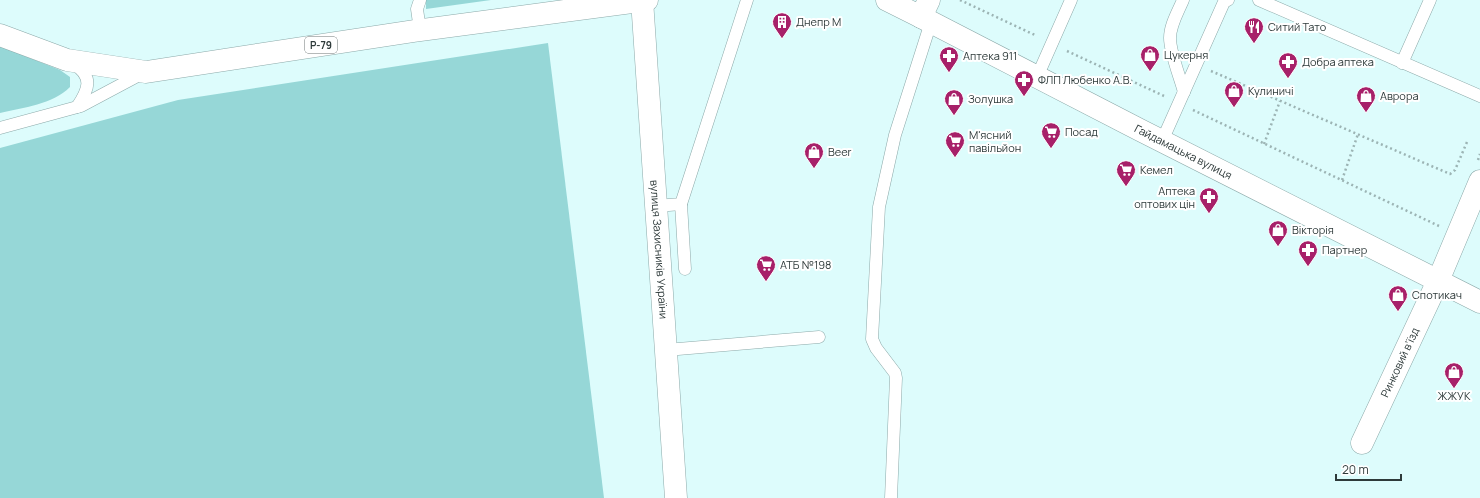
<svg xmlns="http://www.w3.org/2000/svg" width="1480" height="498" font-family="Manrope,sans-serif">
	<rect width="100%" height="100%" fill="#ddfcfc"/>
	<g fill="#96d7d7">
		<path d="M426,0H491L426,9Z"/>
		<path d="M548,43L604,498H0V148L178,100Z"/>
		<path d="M0,46L60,70L70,77V87C52,105 24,107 0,113Z"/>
	</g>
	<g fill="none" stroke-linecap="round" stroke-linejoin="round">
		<g stroke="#8ca9a9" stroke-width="13">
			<g id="service">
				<path d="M420,0L417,9L420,30"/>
				<path d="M1183,0C1178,12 1170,25 1170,38C1170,53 1180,77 1184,92"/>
				<path d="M1259,0L1480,96"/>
				<path d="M73,63C94,77 89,89 77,107"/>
				<path d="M1402,63L1430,0"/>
				<path d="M1037,77L1071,0"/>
				<path d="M0,128L81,106L143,73"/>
				<path d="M1162,141L1224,2L1228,0"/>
				<path d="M681,204L685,269"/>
				<path d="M656,206L681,204L747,0"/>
				<path d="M666,350L819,337"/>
				<path d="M891,498L896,378L895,373L876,348L872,339L879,207L895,135L931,22"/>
			</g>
		</g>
		<g stroke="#8ca9a9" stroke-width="23">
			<g id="minor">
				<path id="s1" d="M1362,443L1438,281L1480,181"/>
			</g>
		</g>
		<g stroke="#8ca9a9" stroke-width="23">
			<g id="tertiary">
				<path id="s2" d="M642,0L676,498"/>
				<path id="s3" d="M921,17L1140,130L1480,302"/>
			</g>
		</g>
		<g stroke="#8ca9a9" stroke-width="23">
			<g id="primary">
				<path d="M887,0L921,17L929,0"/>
				<path d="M0,35L67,60L146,72L414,31L647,0"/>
			</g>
		</g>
		<g stroke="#9cb4b4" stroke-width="2.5" stroke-dasharray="2 3" stroke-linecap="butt">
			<path d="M960,0L1037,36"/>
			<path d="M1067,51L1164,96"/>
			<path d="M1211,71L1450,174L1455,170L1467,142"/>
			<path d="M1193,110L1439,226"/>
			<path d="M1264,144L1280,101"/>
			<path d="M1478,160L1480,154"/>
			<path d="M1342,180L1358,134"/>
		</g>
		<use href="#service" stroke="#fff" stroke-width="12"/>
		<use href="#minor" stroke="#fff" stroke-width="22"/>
		<use href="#tertiary" stroke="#fff" stroke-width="22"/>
		<use href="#primary" stroke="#fff" stroke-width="22"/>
	</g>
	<defs>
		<g id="building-pin" transform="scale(1)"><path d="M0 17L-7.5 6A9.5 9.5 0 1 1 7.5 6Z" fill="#a72069" stroke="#fff"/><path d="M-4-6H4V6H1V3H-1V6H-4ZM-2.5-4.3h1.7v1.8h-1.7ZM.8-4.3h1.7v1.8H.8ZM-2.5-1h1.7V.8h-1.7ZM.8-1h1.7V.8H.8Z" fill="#fff"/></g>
		<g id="restaurant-pin" transform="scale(1)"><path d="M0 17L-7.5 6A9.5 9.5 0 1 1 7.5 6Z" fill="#a72069" stroke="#fff"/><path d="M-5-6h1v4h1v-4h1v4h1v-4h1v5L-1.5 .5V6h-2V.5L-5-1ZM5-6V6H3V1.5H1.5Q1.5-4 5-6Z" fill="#fff"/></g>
		<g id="shop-pin" transform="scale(1)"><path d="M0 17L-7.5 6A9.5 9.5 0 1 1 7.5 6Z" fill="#a72069" stroke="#fff"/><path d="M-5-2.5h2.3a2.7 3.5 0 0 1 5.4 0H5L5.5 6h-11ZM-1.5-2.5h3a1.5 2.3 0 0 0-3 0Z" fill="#fff"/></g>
		<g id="pharmacy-pin" transform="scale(1)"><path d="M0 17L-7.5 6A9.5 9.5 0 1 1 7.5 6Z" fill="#a72069" stroke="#fff"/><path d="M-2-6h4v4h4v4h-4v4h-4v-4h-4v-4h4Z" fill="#fff"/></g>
		<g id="supermarket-pin" transform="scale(1)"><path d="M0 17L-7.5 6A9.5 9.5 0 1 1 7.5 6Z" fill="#a72069" stroke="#fff"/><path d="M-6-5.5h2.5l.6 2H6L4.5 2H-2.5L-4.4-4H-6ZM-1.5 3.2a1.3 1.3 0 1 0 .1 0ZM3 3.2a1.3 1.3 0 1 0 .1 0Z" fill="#fff"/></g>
	</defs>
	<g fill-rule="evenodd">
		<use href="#building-pin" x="782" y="22"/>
		<use href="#restaurant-pin" x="1254" y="27"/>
		<use href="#shop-pin" x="1150" y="55"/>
		<use href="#pharmacy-pin" x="949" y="56"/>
		<use href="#pharmacy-pin" x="1288" y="62"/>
		<use href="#pharmacy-pin" x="1024" y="80"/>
		<use href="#shop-pin" x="1234" y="91"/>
		<use href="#shop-pin" x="1366" y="96"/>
		<use href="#shop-pin" x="954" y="99"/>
		<use href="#supermarket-pin" x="1051" y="132"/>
		<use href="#supermarket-pin" x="955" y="141"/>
		<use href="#shop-pin" x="814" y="152"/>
		<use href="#supermarket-pin" x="1126" y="170"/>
		<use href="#pharmacy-pin" x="1209" y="197"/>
		<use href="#shop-pin" x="1278" y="230"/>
		<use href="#pharmacy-pin" x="1308" y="250"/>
		<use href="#supermarket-pin" x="766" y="265"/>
		<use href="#shop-pin" x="1398" y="295"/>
		<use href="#shop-pin" x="1454" y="372"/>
	</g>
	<g text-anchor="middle" stroke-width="4" stroke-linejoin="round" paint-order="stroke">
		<rect fill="#fff" stroke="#6d7575" stroke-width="1" x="305" y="37" width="32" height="16" rx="3"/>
		<g font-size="10" font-weight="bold" fill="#2e3a3a">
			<text x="321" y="49">Р-79</text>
		</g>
		<g font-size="11" fill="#2e3a3a" stroke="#fff" text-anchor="start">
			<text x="796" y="26">Днепр М</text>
			<text x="1268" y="31">Ситий Тато</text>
			<text x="1164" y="59">Цукерня</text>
			<text x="963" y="60">Аптека 911</text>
			<text x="1302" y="66">Добра аптека</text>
			<text x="1038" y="84">ФЛП Любенко А.В.</text>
			<text x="1248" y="95">Кулиничі</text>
			<text x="1380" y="100">Аврора</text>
			<text x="968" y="103">Золушка</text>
			<text x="1065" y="136">Посад</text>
			<text x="969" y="139">М'ясний<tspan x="969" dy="13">павільйон</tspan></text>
			<text x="828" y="156">Beer</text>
			<text x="1140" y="174">Кемел</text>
			<text x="1195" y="195" text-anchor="end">Аптека<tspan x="1195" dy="13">оптових цін</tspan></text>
			<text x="1292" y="234">Вікторія</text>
			<text x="1322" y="254">Партнер</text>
			<text x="780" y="269">АТБ №198</text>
			<text x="1412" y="299">Спотикач</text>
			<text x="1454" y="400" text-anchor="middle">ЖЖУК</text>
		</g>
		<g font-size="11" fill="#2e3a3a" stroke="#fff">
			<text dy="4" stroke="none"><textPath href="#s3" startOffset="295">Гайдамацька вулиця</textPath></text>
			<text dy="4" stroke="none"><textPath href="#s2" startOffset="250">вулиця Захисників України</textPath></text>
			<text dy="4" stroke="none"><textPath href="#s1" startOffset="89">Ринковий в’їзд</textPath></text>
		</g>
	</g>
	<path d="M1336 474v6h65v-6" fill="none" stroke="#2e3a3a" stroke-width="2"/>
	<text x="1342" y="474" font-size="12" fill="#2e3a3a" stroke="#ffffff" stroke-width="3" paint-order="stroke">20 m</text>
</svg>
